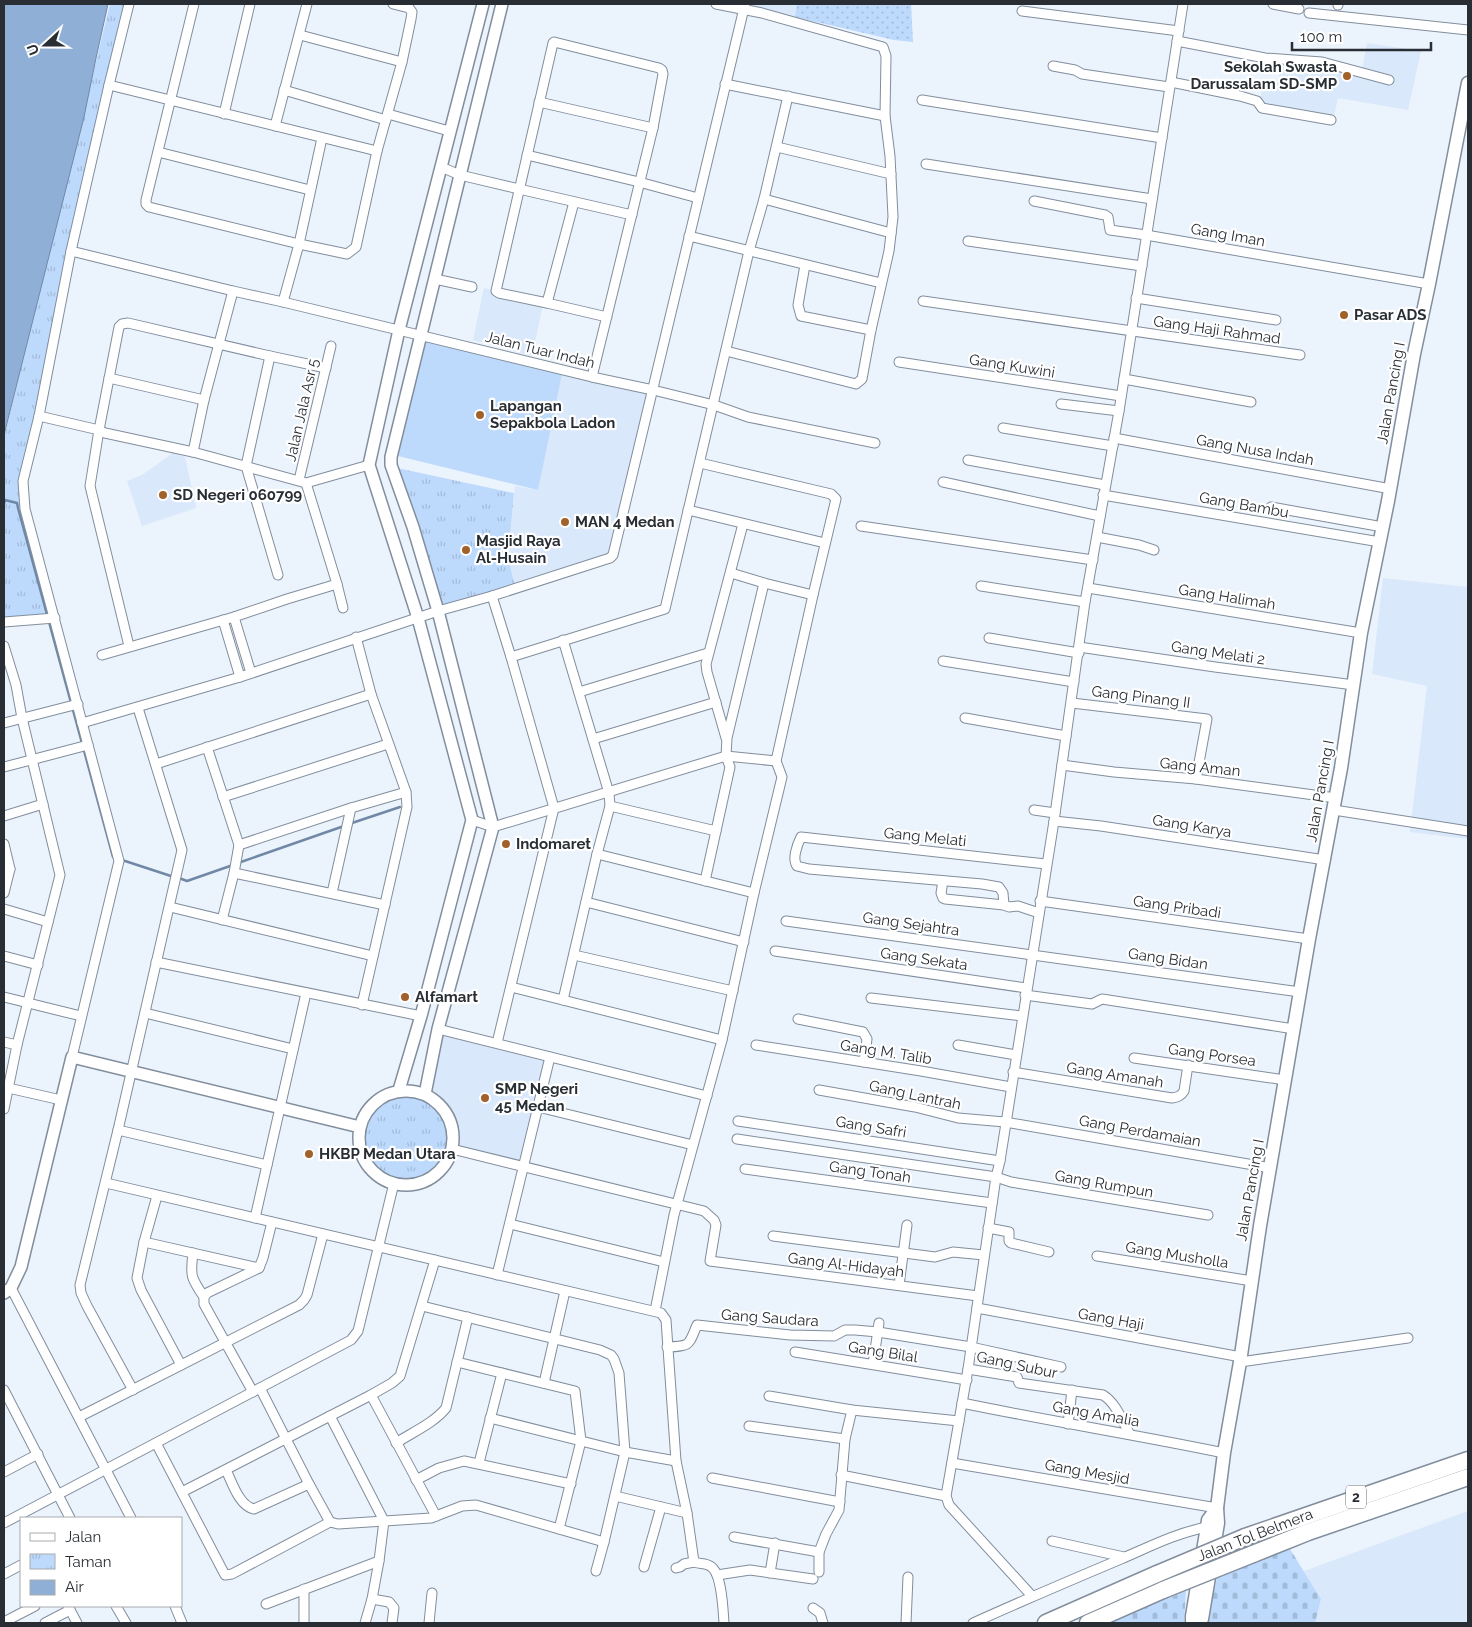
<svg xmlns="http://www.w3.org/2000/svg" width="1472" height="1627" font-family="Raleway,sans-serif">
	<defs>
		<pattern id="grass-dots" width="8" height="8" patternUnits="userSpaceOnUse" patternTransform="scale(1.25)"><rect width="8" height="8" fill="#bddafd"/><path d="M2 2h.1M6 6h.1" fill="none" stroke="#a2bbd9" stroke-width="1.8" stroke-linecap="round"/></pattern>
		<pattern id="cemetery-stones" width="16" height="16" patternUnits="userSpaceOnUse" patternTransform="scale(1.25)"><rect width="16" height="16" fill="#bddafd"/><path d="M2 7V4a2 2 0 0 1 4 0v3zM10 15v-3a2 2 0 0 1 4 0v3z" fill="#a2bbd9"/></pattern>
		<pattern id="park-tufts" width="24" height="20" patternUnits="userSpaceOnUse" patternTransform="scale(1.25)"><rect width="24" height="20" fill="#bddafd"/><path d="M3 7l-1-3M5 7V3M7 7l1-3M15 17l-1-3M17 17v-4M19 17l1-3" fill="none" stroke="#a2bbd9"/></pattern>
	</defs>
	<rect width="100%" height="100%" fill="#ebf3fd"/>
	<g fill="#d9e8fa">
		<path d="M747,4H797L795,17L746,7Z"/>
		<path d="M1367,43L1421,51L1408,110L1338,98L1333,120L1260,104L1262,82H1278L1284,55L1362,69Z"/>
		<path d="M484,288L543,304L532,356L473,340Z"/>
		<path d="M562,374L650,392L609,556L515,586L508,558L515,486L538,490L552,416Z"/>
		<path d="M173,453L185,457L196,508L142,526L127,481L142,475Z"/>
		<path d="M1383,578L1468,587V839L1410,832L1427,686L1372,674Z"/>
		<path d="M439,1030L547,1059L523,1167L452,1149L425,1094Z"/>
		<path d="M1468,1511V1623H1315L1321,1599L1304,1571Z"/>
	</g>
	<path fill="url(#grass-dots)" d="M797,4H911L913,42L894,40L795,17Z"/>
	<g fill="url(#cemetery-stones)">
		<path d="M1285,1541L1321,1599L1315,1623H1206L1217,1578Z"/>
		<path d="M1186,1591L1184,1623H1107Z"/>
	</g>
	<g fill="url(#park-tufts)">
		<path d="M110,4H128L26,468L19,496L52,621L4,626V438Z"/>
		<path d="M397,468L514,493L508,558L515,586L439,607Z"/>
		<circle cx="406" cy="1137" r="47"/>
	</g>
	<path fill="#bddafd" d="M424,340L562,374L538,490L398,456Z"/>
	<path fill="#8fafd6" stroke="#7088a5" d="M4,4H108L96,58L84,117L4,435Z"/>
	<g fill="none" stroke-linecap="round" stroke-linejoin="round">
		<g stroke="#7088a5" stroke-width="2.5">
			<path d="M4,503L5,500L17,503L18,508L113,857L116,858"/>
			<path d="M349,824L400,807"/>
			<path d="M122,860L174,877"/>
			<path d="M238,863L344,826"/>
			<path d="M179,878L187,881L233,865"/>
		</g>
		<g stroke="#828e9d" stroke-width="11">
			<g id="minor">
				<path d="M194,4L146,200V204L149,207L299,244L347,254L356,247L377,151L402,62L411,19L412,12L409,8L393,4"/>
				<path d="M716,4L762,13L883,47L886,56L885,116L890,156L893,217L889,251L871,330L862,379L856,384L726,351"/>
				<path d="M1273,4L1299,9"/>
				<path d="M1338,5V4"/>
				<path d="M1022,11L1179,31"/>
				<path d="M1309,13L1468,30"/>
				<path d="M300,35L402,62"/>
				<path d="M1177,41L1265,58L1322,62L1389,80"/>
				<path d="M1053,66L1075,70L1082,74L1169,87"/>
				<path d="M1171,82L1240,96L1257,101L1262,108L1331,120"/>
				<path d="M725,84L885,116"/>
				<path d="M109,85L377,151"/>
				<path d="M284,90L386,120"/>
				<path d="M922,100L1162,138"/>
				<path d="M539,102L653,128"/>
				<path d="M224,114L250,4"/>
				<path d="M388,114L449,131"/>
				<path d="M275,126L307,4"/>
				<path d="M777,147L891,174"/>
				<path d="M158,152L310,190"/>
				<path d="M527,155L639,182L698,198"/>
				<path d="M926,164L1152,199"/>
				<path d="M441,167L460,175L519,189L632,215"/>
				<path d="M764,199L891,233"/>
				<path d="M1034,201L1105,215L1108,217L1110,230L1146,235L1429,284"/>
				<path d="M689,236L881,283"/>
				<path d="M968,241L1142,266"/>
				<path d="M71,251L233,291L283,302L592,377L653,390L714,405L748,417L875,443"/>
				<path d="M805,265L798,305L801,316L871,330"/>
				<path d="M435,279L472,287"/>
				<path d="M1136,298L1276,320"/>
				<path d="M923,301L1300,355"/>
				<path d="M283,302L299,244L322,138"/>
				<path d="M547,303L574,202"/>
				<path d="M270,356L246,466L278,575"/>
				<path d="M899,362L1121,396"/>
				<path d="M592,377L653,128L663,74L662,70L659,68L554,42L553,43L496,291L499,293L547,303L607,317"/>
				<path d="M109,378L204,400"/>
				<path d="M1124,379L1251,402"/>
				<path d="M1061,404L1119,411"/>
				<path d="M39,416L99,430L105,433L193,452L306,483L369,465"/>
				<path d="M1003,428L1113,446"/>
				<path d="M1114,438L1391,489"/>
				<path d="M193,452L204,400L233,291"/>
				<path d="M968,460L1105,485"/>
				<path d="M299,480L331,346"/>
				<path d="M943,482L1100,516"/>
				<path d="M1103,495L1380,542"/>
				<path d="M1271,507L1383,527"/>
				<path d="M688,510L825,543"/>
				<path d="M861,526L1093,560"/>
				<path d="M1097,537L1139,545L1154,550"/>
				<path d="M731,573L764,583L813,595"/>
				<path d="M337,584L343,608"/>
				<path d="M981,586L1085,602"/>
				<path d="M1088,588L1361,633"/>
				<path d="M492,596L511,657L554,808L497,1043"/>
				<path d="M234,617L251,673"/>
				<path d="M223,620L240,677"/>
				<path d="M4,622L55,618"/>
				<path d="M356,637L371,694L406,792L407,807L362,1005"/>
				<path d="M989,638L1079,653"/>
				<path d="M563,640L609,793L610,806L597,854L563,1000"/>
				<path d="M4,646L16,685L22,718L60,875L17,1045L4,1109"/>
				<path d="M129,646L90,486L99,430L119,327L122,324L128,323L270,356L326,368"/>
				<path d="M1079,647L1215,667L1354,685"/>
				<path d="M102,655L234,617L287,599L337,584L306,483"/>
				<path d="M511,657L665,609L749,251L764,199L788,96"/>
				<path d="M943,661L1074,682"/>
				<path d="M579,692L708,653"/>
				<path d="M1072,703L1207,719L1196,779"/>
				<path d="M965,718L1066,736"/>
				<path d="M4,723L78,704"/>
				<path d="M82,723L240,677L438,611L492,596L610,558L613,555L745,4"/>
				<path d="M726,738L707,672L706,664L743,524"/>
				<path d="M593,739L716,702"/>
				<path d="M207,747L239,845L234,873L222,920"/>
				<path d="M156,764L371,694"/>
				<path d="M1062,765L1114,772L1196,779L1336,798"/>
				<path d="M4,767L88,745"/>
				<path d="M223,797L388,744"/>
				<path d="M610,806L716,831"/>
				<path d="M1034,810L1055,813"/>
				<path d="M1334,810L1468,831"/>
				<path d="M4,816L43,804"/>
				<path d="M472,820L493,827L726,756L776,761"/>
				<path d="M1054,821L1101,826L1325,860"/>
				<path d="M4,844L10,869L4,867"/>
				<path d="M239,845L351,808L406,792"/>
				<path d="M597,854L754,893"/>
				<path d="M234,873L385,905"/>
				<path d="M705,881L730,767L726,756L727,738L764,583"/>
				<path d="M943,881L941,893L943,898L945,899L1004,905"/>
				<path d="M4,893L10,869"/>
				<path d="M332,893L351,808"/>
				<path d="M1040,901L1309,939"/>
				<path d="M586,902L744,942"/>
				<path d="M170,907L373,956"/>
				<path d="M4,909L48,922"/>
				<path d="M1039,913L1018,906L1009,907L1004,905L1003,893L999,887L982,884L809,869L797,866C792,859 797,845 801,837L1046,864"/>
				<path d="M786,921L1300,992"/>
				<path d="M775,951L1026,988"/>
				<path d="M574,955L733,991"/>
				<path d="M4,956L38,965"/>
				<path d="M156,962L421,1016"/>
				<path d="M511,987L722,1040"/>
				<path d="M1025,995L1092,1004L1102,999L1294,1029"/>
				<path d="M4,997L81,1016"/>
				<path d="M871,998L1022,1016"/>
				<path d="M145,1013L293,1049"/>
				<path d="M798,1019L863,1032L867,1039L864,1062"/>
				<path d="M438,1029L707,1096"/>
				<path d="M4,1042L17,1045"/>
				<path d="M756,1045L921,1071L1011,1087"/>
				<path d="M958,1045L1016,1055"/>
				<path d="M72,1057L119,861L25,509L23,481L39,416L71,251L109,85L129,4"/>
				<path d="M1134,1058L1285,1080"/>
				<path d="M1013,1072L1172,1098C1178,1097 1181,1096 1184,1091L1188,1065"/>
				<path d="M4,1087L61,1100"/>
				<path d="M819,1090L915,1107L958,1118L1005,1122L1271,1168"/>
				<path d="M538,1107L693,1145"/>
				<path d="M738,1121L1000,1161"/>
				<path d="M118,1130L267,1165"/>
				<path d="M737,1139L996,1177L1011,1182L1208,1215"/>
				<path d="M452,1149L704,1211L714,1220L716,1225L710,1261L978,1296"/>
				<path d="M745,1169L992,1203"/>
				<path d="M106,1183L661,1313L666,1320L676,1461L687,1513L694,1562C699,1564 706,1563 710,1566C722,1572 723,1610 724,1623"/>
				<path d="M157,1196L144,1242L137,1278L141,1290L181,1365"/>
				<path d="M255,1218L306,993"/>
				<path d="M510,1224L664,1262"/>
				<path d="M988,1228L1009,1232V1241L1011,1243L1049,1252"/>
				<path d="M773,1236L935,1257L953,1252L984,1255"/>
				<path d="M144,1242L259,1268"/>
				<path d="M193,1253C190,1276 191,1278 204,1297"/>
				<path d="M1097,1256L1252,1281"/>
				<path d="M497,1275L550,1057"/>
				<path d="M899,1285L907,1225"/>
				<path d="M11,1288L131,1518"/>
				<path d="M422,1306L600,1350L611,1355L614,1359L619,1373L625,1452L604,1542L596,1571"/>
				<path d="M977,1308L1241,1357"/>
				<path d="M655,1311L674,1215L722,1040L754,893L782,777L776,761L813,595L836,499L831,494L700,463"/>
				<path d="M667,1347C691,1346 688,1346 697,1325L790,1335L834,1336L845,1330H855L878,1332L971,1347L1061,1367"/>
				<path d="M795,1352L967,1380"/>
				<path d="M457,1362L575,1391L581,1441L559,1529"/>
				<path d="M1240,1362L1408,1338"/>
				<path d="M873,1364L879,1323"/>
				<path d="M968,1369L1017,1377L1019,1383L1103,1395C1116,1403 1122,1420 1129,1433"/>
				<path d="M544,1383L565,1291"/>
				<path d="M260,1388L309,1484L330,1522"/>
				<path d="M4,1390L70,1518"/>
				<path d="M133,1390L87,1306L81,1293L80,1285L118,1130L182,850L138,708"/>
				<path d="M253,1392L204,1304V1297L207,1293L259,1268L263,1258L272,1222"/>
				<path d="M371,1395L436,1516"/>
				<path d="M769,1396L852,1410L959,1421"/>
				<path d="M962,1403C1049,1421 1137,1435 1224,1453"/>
				<path d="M330,1416L384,1521L379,1561L372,1599L365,1623"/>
				<path d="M79,1417L299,1305L304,1300L307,1295L323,1234"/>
				<path d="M490,1418L625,1452L676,1461"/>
				<path d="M1068,1424L1072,1390"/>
				<path d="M749,1426L845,1439"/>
				<path d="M156,1443L225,1575L232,1574L330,1522L338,1524L431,1518L462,1506L476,1505L604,1542"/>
				<path d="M396,1443C413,1432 434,1423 446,1408L468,1317"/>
				<path d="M479,1463L502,1373"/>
				<path d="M952,1463L1217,1508"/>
				<path d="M226,1470C232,1482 239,1506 254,1509L309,1484"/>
				<path d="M4,1472L38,1454"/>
				<path d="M841,1475L946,1496"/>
				<path d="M712,1478L840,1502"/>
				<path d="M416,1480L439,1468L464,1461L571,1484"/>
				<path d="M182,1492L371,1395L392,1383L400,1376L435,1260"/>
				<path d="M615,1496L687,1513"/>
				<path d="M4,1523L351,1340L358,1331L394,1183"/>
				<path d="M734,1537L819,1552"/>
				<path d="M1052,1541L1124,1557"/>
				<path d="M644,1567L661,1507"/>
				<path d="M676,1568L680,1567L684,1564L694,1562"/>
				<path d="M819,1572V1552L826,1534L839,1510L845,1439L852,1410"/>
				<path d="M770,1573L775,1543"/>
				<path d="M4,1574L21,1565"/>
				<path d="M717,1575L750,1570L813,1579"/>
				<path d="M1032,1596L949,1505L946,1496L968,1369L996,1177L1000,1161L1054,821L1085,602L1119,411L1183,4"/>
				<path d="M372,1599L389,1602L394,1608L392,1623"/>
				<path d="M266,1604L379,1561"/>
				<path d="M68,1606L77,1623"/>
				<path d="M116,1606L126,1623"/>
				<path d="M175,1606L182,1623"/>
				<path d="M813,1608L820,1613L823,1623"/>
				<path d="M4,1622L35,1606"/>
				<path d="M45,1623L70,1610"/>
				<path d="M304,1623V1589"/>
				<path d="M429,1623L432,1593"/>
				<path d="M906,1623L908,1577"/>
				<path d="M973,1623C1022,1601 1071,1580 1121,1559C1149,1547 1176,1533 1207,1527"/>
			</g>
		</g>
		<g stroke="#828e9d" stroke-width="14">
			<g id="tertiary">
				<path d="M399,1090L421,1016L472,820L418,618L369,465L399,330L483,4"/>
				<circle cx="406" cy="1138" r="47"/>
				<path d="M425,1094L438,1029L493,827L438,611L413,527L391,465V457L502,4"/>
				<path d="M4,1293L11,1288L21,1267L72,1057L360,1127"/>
			</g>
		</g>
		<g stroke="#828e9d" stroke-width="15">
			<g id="secondary">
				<path d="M1192,1623V1616L1207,1527L1208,1520L1217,1508"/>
				<path d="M1199,1623L1202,1619L1218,1523L1217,1508L1224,1453L1240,1362L1260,1226L1309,939L1341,768L1361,633L1388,501L1414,354L1429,284L1468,83"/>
			</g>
		</g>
		<g stroke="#828e9d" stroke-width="19">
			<g id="motorway">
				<path d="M1245,1537L1468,1460"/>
				<path d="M1253,1554L1308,1532L1468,1477"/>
				<path d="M1046,1623L1157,1574"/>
				<path d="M1088,1623L1163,1590"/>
			</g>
		</g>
		<use href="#minor" stroke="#fff" stroke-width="9"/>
		<use href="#tertiary" stroke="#fff" stroke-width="11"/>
		<use href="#secondary" stroke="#fff" stroke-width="12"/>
		<use href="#motorway" stroke="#fff" stroke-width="16"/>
		<g stroke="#828e9d" stroke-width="19" stroke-linecap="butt">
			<g id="motorway-bridge">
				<path d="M1157,1574L1245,1537"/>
				<path d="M1163,1590L1253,1554"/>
			</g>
		</g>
		<use href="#motorway-bridge" stroke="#fff" stroke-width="16"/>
	</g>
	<g fill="#a1612a" stroke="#fff" stroke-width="2">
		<circle cx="1347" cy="76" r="5"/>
		<circle cx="1344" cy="315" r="5"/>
		<circle cx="480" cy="415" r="5"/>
		<circle cx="163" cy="495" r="5"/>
		<circle cx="565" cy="522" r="5"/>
		<circle cx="466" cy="550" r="5"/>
		<circle cx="506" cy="844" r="5"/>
		<circle cx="405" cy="997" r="5"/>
		<circle cx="485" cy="1098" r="5"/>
		<circle cx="309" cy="1154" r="5"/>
	</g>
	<g text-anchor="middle" stroke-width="4.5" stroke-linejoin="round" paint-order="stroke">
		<rect fill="#fff" stroke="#696d71" stroke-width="1" x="1346" y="1485.5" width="20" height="23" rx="4"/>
		<g font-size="14" font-weight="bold" fill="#292e34">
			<text x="1356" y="1502">2</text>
		</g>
		<g font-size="15" font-weight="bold" fill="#292e34" stroke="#fff" text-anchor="start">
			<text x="1337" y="72" text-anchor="end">Sekolah Swasta<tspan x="1337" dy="17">Darussalam SD-SMP</tspan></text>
			<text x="1354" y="320">Pasar ADS</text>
			<text x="490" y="411">Lapangan<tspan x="490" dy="17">Sepakbola Ladon</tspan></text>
			<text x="173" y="500">SD Negeri 060799</text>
			<text x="575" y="527">MAN 4 Medan</text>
			<text x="476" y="546">Masjid Raya<tspan x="476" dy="17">Al-Husain</tspan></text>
			<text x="516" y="849">Indomaret</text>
			<text x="415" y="1002">Alfamart</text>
			<text x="495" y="1094">SMP Negeri<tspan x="495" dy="17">45 Medan</tspan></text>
			<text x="319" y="1159">HKBP Medan Utara</text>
		</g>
		<g font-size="15" fill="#292e34" stroke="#fff">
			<text transform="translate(1228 235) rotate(10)" y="5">Gang Iman</text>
			<text transform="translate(1217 330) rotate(8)" y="5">Gang Haji Rahmad</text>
			<text transform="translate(540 350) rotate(14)" y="5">Jalan Tuar Indah</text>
			<text transform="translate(1012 366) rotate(9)" y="5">Gang Kuwini</text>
			<text transform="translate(1391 393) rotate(-80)" y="5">Jalan Pancing I</text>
			<text transform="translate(302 410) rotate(-77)" y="5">Jalan Jala Asr 5</text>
			<text transform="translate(1255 450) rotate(10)" y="5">Gang Nusa Indah</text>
			<text transform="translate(1244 505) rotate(10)" y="5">Gang Bambu</text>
			<text transform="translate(1227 597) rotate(9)" y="5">Gang Halimah</text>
			<text transform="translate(1218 653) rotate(8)" y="5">Gang Melati 2</text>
			<text transform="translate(1141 697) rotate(7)" y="5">Gang Pinang II</text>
			<text transform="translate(1200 767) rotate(6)" y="5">Gang Aman</text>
			<text transform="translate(1320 791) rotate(-80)" y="5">Jalan Pancing I</text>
			<text transform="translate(1192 826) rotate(9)" y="5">Gang Karya</text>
			<text transform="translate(925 837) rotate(6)" y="5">Gang Melati</text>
			<text transform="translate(1177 907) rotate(8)" y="5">Gang Pribadi</text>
			<text transform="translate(911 924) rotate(8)" y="5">Gang Sejahtra</text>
			<text transform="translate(924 959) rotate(8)" y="5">Gang Sekata</text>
			<text transform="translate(1168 959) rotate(8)" y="5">Gang Bidan</text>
			<text transform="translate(886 1052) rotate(9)" y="5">Gang M. Talib</text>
			<text transform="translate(1212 1055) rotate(8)" y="5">Gang Porsea</text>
			<text transform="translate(1115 1075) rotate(9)" y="5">Gang Amanah</text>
			<text transform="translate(915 1095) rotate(12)" y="5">Gang Lantrah</text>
			<text transform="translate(871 1127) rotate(9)" y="5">Gang Safri</text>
			<text transform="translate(1140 1131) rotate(10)" y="5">Gang Perdamaian</text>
			<text transform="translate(870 1172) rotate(8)" y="5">Gang Tonah</text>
			<text transform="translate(1104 1184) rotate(10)" y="5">Gang Rumpun</text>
			<text transform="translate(1250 1190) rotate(-80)" y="5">Jalan Pancing I</text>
			<text transform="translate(1177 1255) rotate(9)" y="5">Gang Musholla</text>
			<text transform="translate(846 1265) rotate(7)" y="5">Gang Al-Hidayah</text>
			<text transform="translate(770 1318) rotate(4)" y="5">Gang Saudara</text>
			<text transform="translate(1111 1319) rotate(10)" y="5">Gang Haji</text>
			<text transform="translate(883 1352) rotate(9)" y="5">Gang Bilal</text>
			<text transform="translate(1017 1365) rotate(12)" y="5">Gang Subur</text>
			<text transform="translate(1096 1414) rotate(10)" y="5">Gang Amalia</text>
			<text transform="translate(1087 1472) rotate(10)" y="5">Gang Mesjid</text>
			<text transform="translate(1255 1535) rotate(-21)" y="5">Jalan Tol Belmera</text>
		</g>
	</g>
	<rect width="1472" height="1627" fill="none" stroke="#292e34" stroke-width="10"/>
	<rect x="20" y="1517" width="162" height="90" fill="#ffffff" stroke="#a9abae"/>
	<rect x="30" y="1533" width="25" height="8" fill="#ffffff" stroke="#a9abae"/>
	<text x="65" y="1542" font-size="15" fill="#292e34">Jalan</text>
	<rect x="30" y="1554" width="25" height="15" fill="url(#park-tufts)" stroke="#a9abae"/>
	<text x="65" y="1567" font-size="15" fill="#292e34">Taman</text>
	<rect x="30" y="1580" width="25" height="15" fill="#8fafd6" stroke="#a9abae"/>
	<text x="65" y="1592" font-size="15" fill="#292e34">Air</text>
	<g transform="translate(45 45) rotate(249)" stroke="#ffffff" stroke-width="4" paint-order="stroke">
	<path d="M0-4L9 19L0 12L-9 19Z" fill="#292e34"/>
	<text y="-8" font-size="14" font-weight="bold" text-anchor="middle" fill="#292e34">U</text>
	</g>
	<path d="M1292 42v8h139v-8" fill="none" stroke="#292e34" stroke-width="2.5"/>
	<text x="1300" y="42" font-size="15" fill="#292e34" stroke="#ffffff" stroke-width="4" paint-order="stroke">100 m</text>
</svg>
